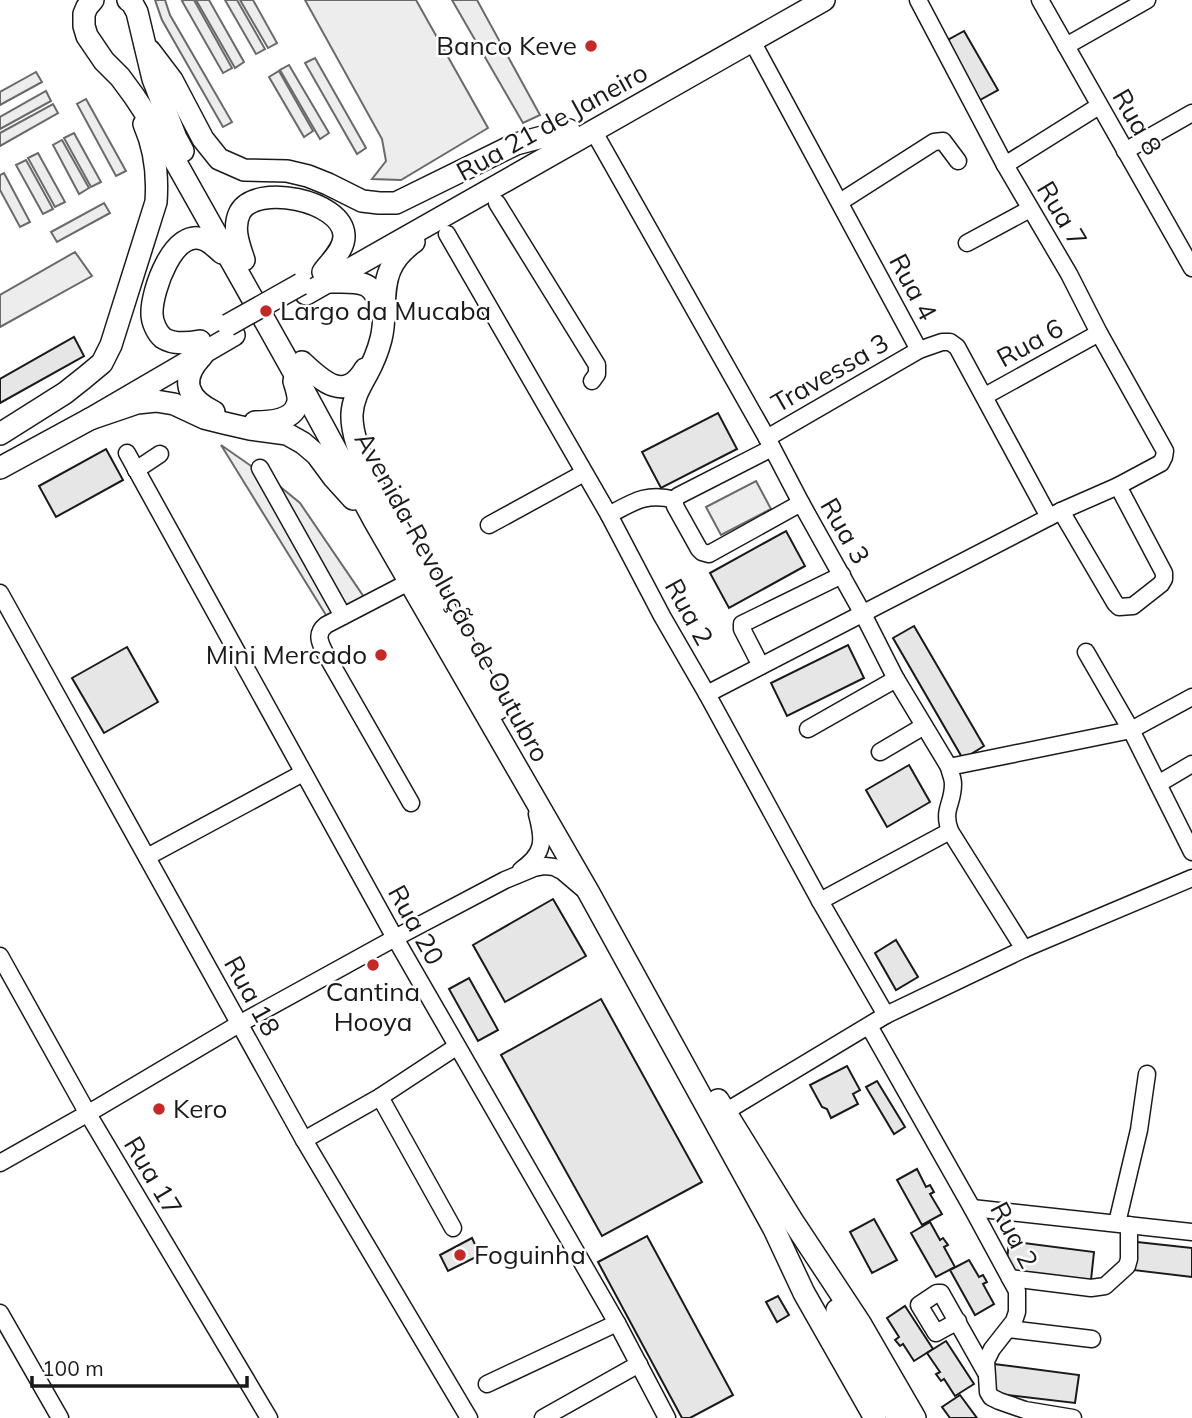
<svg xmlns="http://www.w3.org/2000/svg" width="1192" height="1418" font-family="Mulish,sans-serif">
	<rect width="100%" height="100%" fill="#fff"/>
	<g fill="#ededed" stroke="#6a6a6a" stroke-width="2">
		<path d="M155,0H165L170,15L232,122L223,127L162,20Z"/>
		<path d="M184,0H194L232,68L223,73L182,1Z"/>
		<path d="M196,0H209L244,62L235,68Z"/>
		<path d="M225,0H237L265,49L256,54Z"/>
		<path d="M240,0H253L277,43L268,48Z"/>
		<path d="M305,0H416L488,128L401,180L372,179L386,161L382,139Z"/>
		<path d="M452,0H477L540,115L523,123Z"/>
		<path d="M315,58L366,148L357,154L305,63Z"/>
		<path d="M289,65L329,133L320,139L280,70Z"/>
		<path d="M279,71L313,131L304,137L269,77Z"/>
		<path d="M36,72L42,82L0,105V92Z"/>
		<path d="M46,91L51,101L0,129V117Z"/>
		<path d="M86,99L126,171L116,176L77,104Z"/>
		<path d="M53,104L58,113L0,146V133Z"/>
		<path d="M74,133L101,182L91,187L64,138Z"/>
		<path d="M62,140L89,188L79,194L53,145Z"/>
		<path d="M38,153L65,202L55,207L28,158Z"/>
		<path d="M26,160L53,209L43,214L16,165Z"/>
		<path d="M4,173L30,222L20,227L0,190V175Z"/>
		<path d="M104,203L110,213L57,242L51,232Z"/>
		<path d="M75,252L92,276L0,327V295Z"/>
		<path d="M221,445L277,484L300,503L366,600L329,620Z"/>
		<path d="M756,481L771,509L721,535L706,507Z"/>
	</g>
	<g fill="#e6e6e6" stroke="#1a1a1a" stroke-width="2">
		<path d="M964,31L998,90L980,100L946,41Z"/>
		<path d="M74,337L84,356L0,403V379Z"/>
		<path d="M718,413L737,449L661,488L642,452Z"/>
		<path d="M106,449L123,480L56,517L39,486Z"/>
		<path d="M786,531L805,566L729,608L710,573Z"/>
		<path d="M914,626L984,746L963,759L893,638Z"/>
		<path d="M848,645L864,678L787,716L771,683Z"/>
		<path d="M127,647L158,702L104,733L72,678Z"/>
		<path d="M909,765L930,802L887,827L866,790Z"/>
		<path d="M553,899L586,956L505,1002L473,945Z"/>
		<path d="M896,940L918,977L896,990L875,953Z"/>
		<path d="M469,978L498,1030L478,1041L449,989Z"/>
		<path d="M601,999L702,1182L602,1236L501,1055Z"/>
		<path d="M847,1066L860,1090L853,1094L858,1104L831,1118L827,1109L822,1107L810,1085Z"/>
		<path d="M877,1081L905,1127L894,1134L866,1087Z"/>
		<path d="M917,1169L926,1187L930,1185L934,1192L930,1194L942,1214L922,1225L897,1180Z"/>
		<path d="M874,1219L897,1260L872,1273L850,1232Z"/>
		<path d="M930,1222L940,1240L943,1238L948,1245L944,1247L955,1267L936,1277L911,1233Z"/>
		<path d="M647,1236L733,1395L690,1418H682L598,1262Z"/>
		<path d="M472,1238L480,1255L448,1271L440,1255Z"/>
		<path d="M1009,1241L1094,1252L1091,1280L1006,1270Z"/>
		<path d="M1137,1242L1192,1248V1277L1133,1270Z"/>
		<path d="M969,1260L979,1277L983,1275L987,1282L983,1284L994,1304L975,1315L950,1270Z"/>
		<path d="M778,1296L789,1315L777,1322L766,1302Z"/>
		<path d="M905,1306L933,1349L914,1361L903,1344L900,1346L895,1340L899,1337L887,1318Z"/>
		<path d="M946,1341L974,1384L955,1396L944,1379L941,1381L936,1374L940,1372L927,1353Z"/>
		<path d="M994,1364L1079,1375L1075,1403L990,1393Z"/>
		<path d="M960,1395L977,1418H950L942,1407Z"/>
	</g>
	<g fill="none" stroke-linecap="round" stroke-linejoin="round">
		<g stroke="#1a1a1a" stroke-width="19">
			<g id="minor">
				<path d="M1040,0L1192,268"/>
				<path d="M752,41L919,350"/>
				<path d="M1066,46L1147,0"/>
				<path d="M594,132L767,438L801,503L863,614L896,679L949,767C950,773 953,778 953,784C953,805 942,809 950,831L820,901"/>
				<path d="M1125,151L1192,113"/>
				<path d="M1005,165L1099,106"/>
				<path d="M840,202L934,142L943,141L958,161"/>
				<path d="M497,203L597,365V374L592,381"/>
				<path d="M447,234L609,515L662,616L707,694L820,901L886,1015"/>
				<path d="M967,243L1030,209"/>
				<path d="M985,396L1099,333"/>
				<path d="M767,438L919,350L942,342H950L957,347L1049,517"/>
				<path d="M772,448L678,496L675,500V506L699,549L702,552L709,554L801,503"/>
				<path d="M127,453L395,938L617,1323L667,1418"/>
				<path d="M260,468L343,616"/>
				<path d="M136,470L160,454"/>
				<path d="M1061,511L1115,603L1119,607L1133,606L1161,584L1164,579V573L1118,486"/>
				<path d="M609,515C633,502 647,492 675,500"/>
				<path d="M489,525L584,473"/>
				<path d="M405,584L326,625C316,633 319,641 324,651L411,803"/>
				<path d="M0,593L304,1140L469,1418"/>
				<path d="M1086,652L1131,730L1192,852"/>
				<path d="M761,666L742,629V624L842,575"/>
				<path d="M707,694L1061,511L1118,486L1161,463L1164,457L1165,451L1099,333L1069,274L1005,165L918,0"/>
				<path d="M808,729L896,679"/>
				<path d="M880,752L924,726"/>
				<path d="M949,767L1131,730L1192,697"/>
				<path d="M1158,784L1192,764"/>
				<path d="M950,831L1024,949"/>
				<path d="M147,857L303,773"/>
				<path d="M521,870C545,853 544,840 537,814"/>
				<path d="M0,956L88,1114L269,1418"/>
				<path d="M869,1026L972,1208L1017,1291V1312L1014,1321L992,1349L986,1361L988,1392L991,1397L999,1401L1025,1410L1073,1418"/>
				<path d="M380,1097L453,1228"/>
				<path d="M725,1112L886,1015L1024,949L1192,878"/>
				<path d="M304,1140L380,1097L456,1047"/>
				<path d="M0,1163L99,1107L239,1024L395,938L505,880L534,868L545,866L554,867L562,871L582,888"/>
				<path d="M972,1208L1192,1232"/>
				<path d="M1117,1223L1139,1130L1147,1074"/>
				<path d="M1010,1278L1091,1288L1105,1286L1127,1266L1129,1259V1225"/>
				<path d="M0,1313L60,1418"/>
				<path d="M958,1321L936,1333L919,1305L937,1293H941L985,1371"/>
				<path d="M1009,1329L1092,1339"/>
				<path d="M487,1384L617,1323"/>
				<path d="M543,1418L639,1364"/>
			</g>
		</g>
		<g stroke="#1a1a1a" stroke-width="24">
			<g id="major">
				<path d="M93,0L87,7L84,14V26L87,36L104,61L120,77L134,96L165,143L292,369L375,522L589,893L774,1229L804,1293L875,1418"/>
				<path d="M128,0L132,3L137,12L153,79L176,138L183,151"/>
				<path d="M150,51L172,80L203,139L219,159L244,170L287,171L308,176L328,184L362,201L379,203H396L516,144L569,130"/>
				<path d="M244,260C239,245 232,228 240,212C256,183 342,200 344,235C345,249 331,261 323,272"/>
				<path d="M330,282C356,282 377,278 380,312"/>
				<path d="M306,294L824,0"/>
				<path d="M200,341C189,343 174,345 163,338C157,333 152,322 152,314C151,292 174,225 205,240C211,242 217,249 222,253"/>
				<path d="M202,356C180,379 186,398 214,412"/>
				<path d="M302,362C322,381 345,403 365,369"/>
				<path d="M90,419L137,403L156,401L174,404L204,418L224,423L250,429L287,434L303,443L317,455L334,478L353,499"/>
				<path d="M255,422C269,422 292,421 297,405C300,398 296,388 294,381"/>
				<path d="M0,434L65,393L84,378L102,363L111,345L156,202C158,175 155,149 144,124"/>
				<path d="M361,466L435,590L498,709"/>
				<path d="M0,468L90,419L234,335"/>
				<path d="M369,477C362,459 351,433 352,414C353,398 360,387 367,374C373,363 378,351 381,339C387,316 381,291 390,270C395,258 404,249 414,242"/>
				<path d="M718,1100L792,1220L860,1323L915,1418"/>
				<path d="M837,1310L852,1341L898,1418"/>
			</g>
		</g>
		<use href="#minor" stroke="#fff" stroke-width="16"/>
		<use href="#major" stroke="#fff" stroke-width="21"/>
		<g stroke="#1a1a1a" stroke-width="24" stroke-linecap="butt">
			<path id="major-bridge" d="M228,325L301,284"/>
		</g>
		<use href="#major-bridge" stroke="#fff" stroke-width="21"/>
	</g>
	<g fill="#c62828" stroke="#fff" stroke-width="2.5">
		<circle cx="591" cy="46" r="7"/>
		<circle cx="266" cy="311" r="7"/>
		<circle cx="381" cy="655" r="7"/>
		<circle cx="373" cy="965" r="7"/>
		<circle cx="159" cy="1109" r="7"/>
		<circle cx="460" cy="1255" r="7"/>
	</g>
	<g text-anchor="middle" stroke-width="5" stroke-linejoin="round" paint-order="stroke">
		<g font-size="26" fill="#1a1a1a" stroke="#fff" text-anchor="start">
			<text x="577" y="55" text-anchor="end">Banco Keve</text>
			<text x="280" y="320">Largo da Mucaba</text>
			<text x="367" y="664" text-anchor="end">Mini Mercado</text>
			<text x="373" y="1001" text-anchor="middle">Cantina<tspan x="373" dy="30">Hooya</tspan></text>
			<text x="173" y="1118">Kero</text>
			<text x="474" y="1264">Foguinha</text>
		</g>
		<g font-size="26" fill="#1a1a1a" stroke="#fff">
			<text transform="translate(552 122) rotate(-29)" y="9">Rua 21 de Janeiro</text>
			<text transform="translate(1137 122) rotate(60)" y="9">Rua 8</text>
			<text transform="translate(1062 214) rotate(59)" y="9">Rua 7</text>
			<text transform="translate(913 287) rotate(62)" y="9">Rua 4</text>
			<text transform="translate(1030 343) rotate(-29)" y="9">Rua 6</text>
			<text transform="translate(830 373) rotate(-30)" y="9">Travessa 3</text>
			<text transform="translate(845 531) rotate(60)" y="9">Rua 3</text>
			<text transform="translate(452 597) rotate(61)" y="9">Avenida Revolução de Outubro</text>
			<text transform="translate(689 612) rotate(61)" y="9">Rua 2</text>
			<text transform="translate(416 925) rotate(61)" y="9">Rua 20</text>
			<text transform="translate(252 996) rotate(61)" y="9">Rua 18</text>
			<text transform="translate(153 1176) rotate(59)" y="9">Rua 17</text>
			<text transform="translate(1014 1235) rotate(62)" y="9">Rua 2</text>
		</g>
	</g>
	<path d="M32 1376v10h215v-10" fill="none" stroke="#1a1a1a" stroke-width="3.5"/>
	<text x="42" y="1376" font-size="21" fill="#1a1a1a" stroke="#ffffff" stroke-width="5" paint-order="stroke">100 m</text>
</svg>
